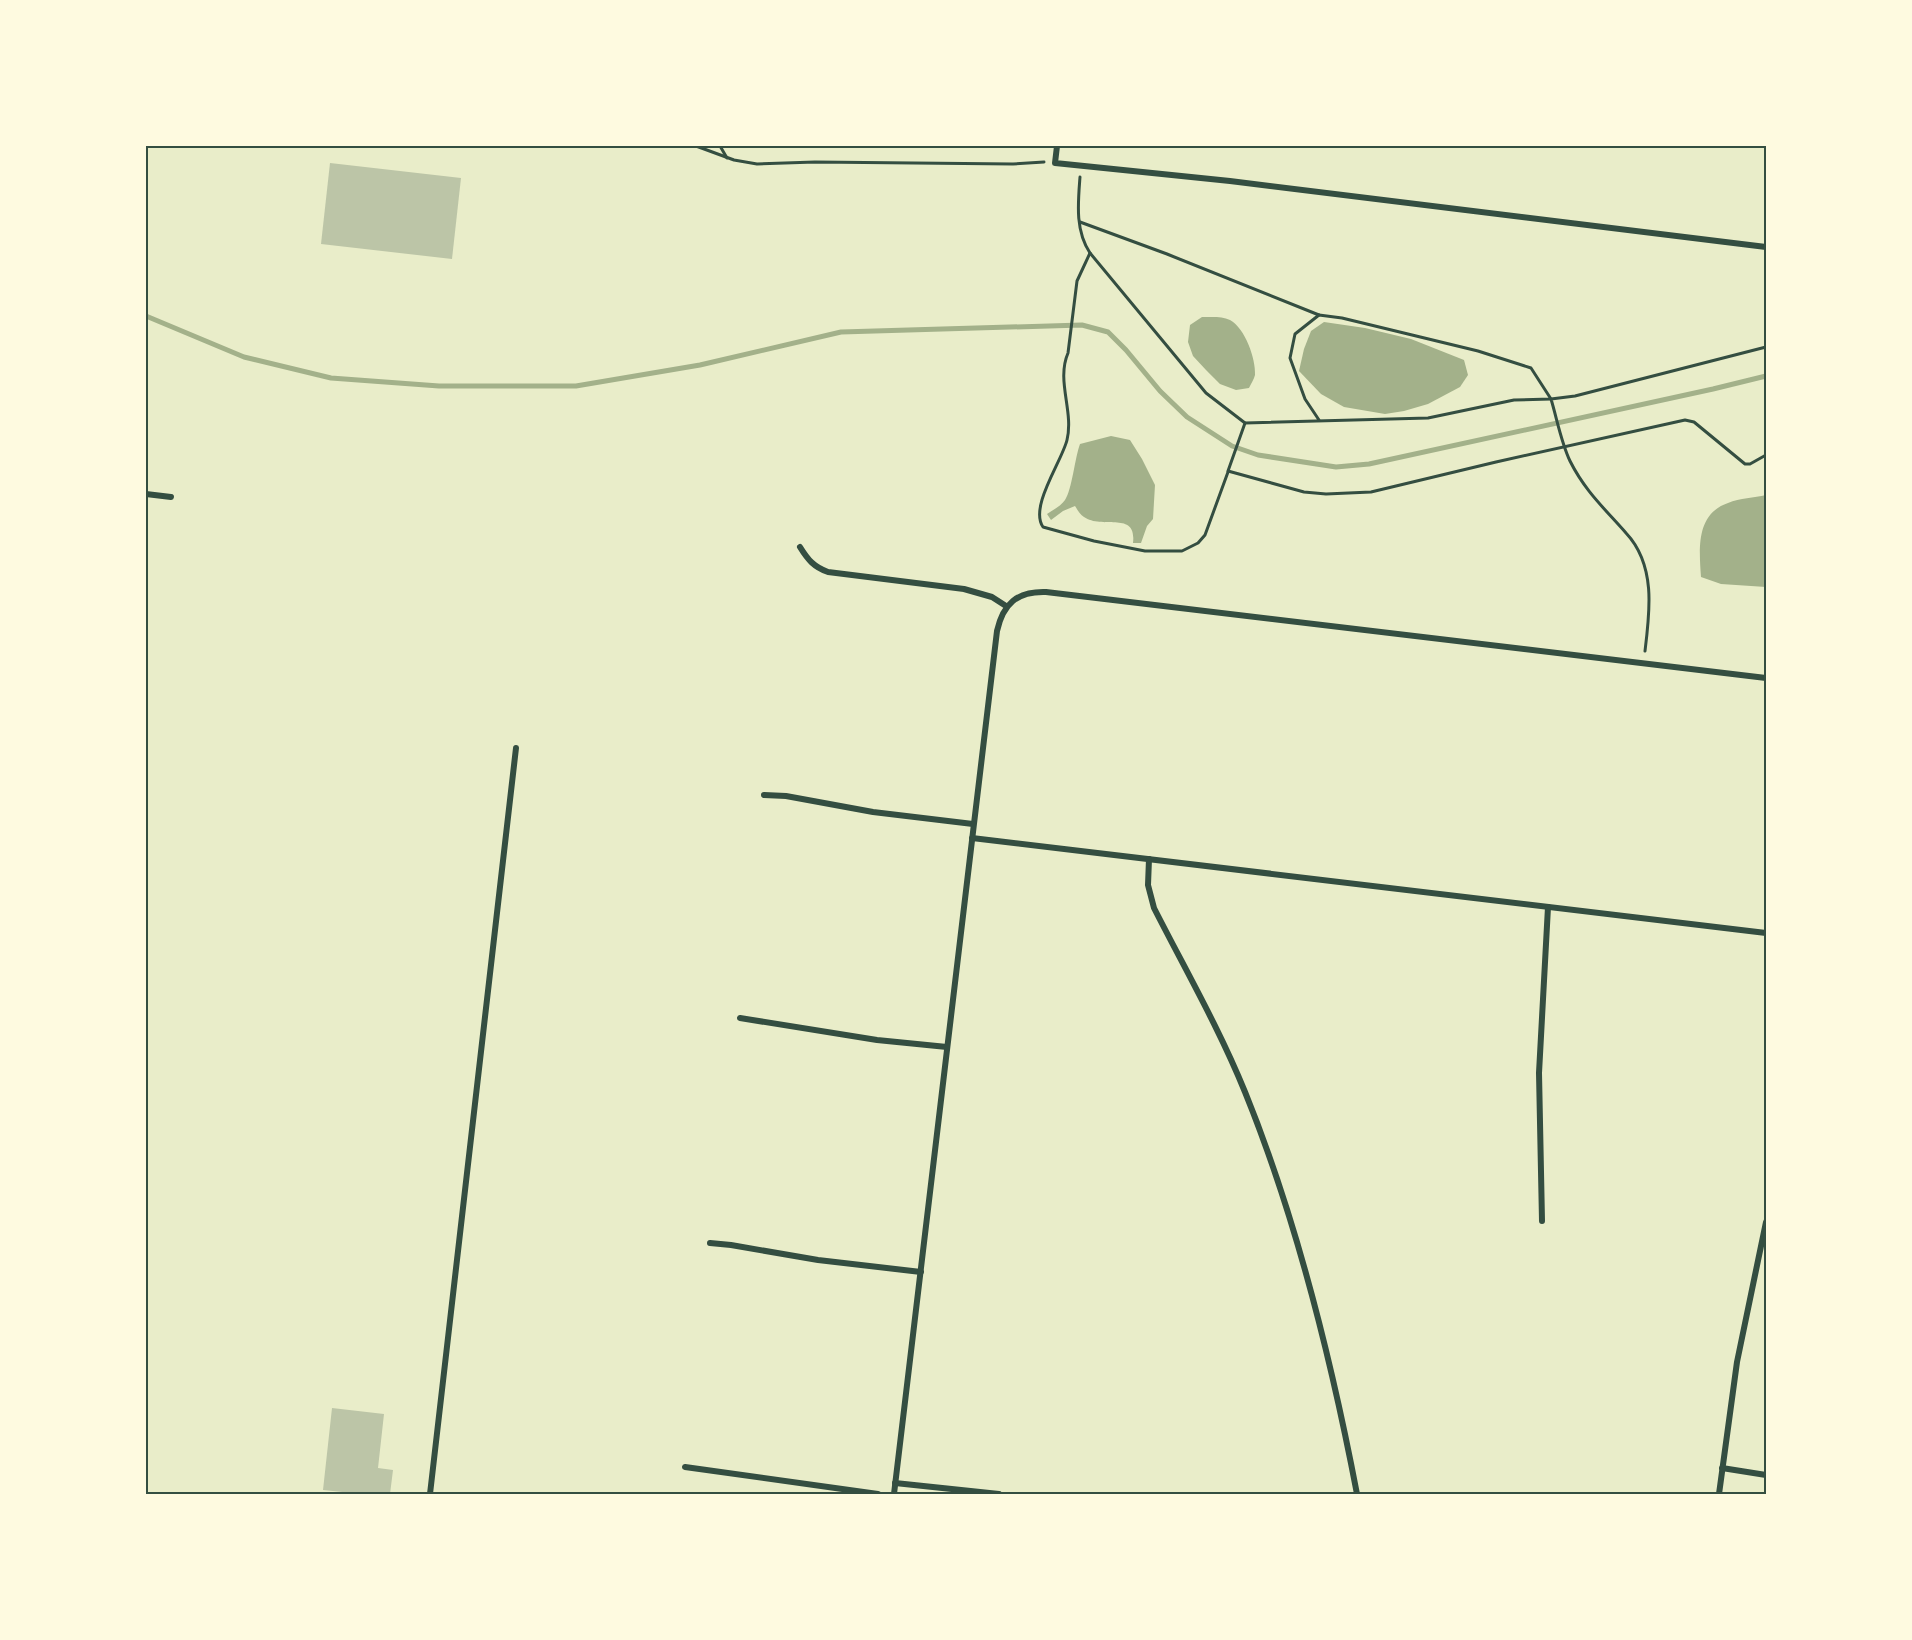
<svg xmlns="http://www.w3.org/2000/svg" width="1912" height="1640" font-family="'Times New Roman',serif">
	<rect width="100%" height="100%" fill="#e9edc9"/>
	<g fill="#a3b18a">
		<path d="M1202,317C1212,317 1222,316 1230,320C1245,328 1256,359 1255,375C1254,379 1251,384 1249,388L1236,390L1220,384L1206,370L1193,356L1188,342L1190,325Z"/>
		<path d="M1324,322L1365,328L1411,339L1464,360L1468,375L1460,387L1428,404L1404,411L1385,414L1344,407L1321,394L1299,371L1304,349L1311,331Z"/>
		<path d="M1111,436L1130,440L1142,459L1155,485L1153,519L1147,526L1141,543H1133C1137,510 1103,530 1084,517C1080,515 1077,509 1075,506L1063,511L1051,520L1047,514C1053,510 1061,506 1065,500C1072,490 1075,457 1080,444Z"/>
		<path d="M1766,495V587L1721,584L1701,577C1699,548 1696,514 1728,503C1740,498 1754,498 1766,495Z"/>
	</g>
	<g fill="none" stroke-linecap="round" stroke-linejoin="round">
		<path stroke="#a3b18a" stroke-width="5" d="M146,316L244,357L331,378L439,386H576L700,365L841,332L1082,325L1108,332L1126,350L1160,391L1187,417L1232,446L1258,455L1336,467L1369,464L1713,389L1766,376"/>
	</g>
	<g fill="#bcc5a7">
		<path d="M330,163L461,178L452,259L321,244Z"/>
		<path d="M332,1408L384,1414L378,1468L393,1470L390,1494L376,1492V1494H362L323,1490Z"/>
	</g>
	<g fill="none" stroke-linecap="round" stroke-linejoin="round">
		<g stroke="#344e41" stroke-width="3">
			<path d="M696,146L734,160L757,164L815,162L1013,164L1044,162"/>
			<path d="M720,146L727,158"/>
			<path d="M1080,177C1078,203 1075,230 1090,253L1206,393L1245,423L1228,471L1304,492L1326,494L1371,492L1496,462L1685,420L1694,422L1745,464H1750L1766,455"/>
			<path d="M1080,222L1167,254L1319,315"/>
			<path d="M1090,253L1077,281L1068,353C1056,381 1074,411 1067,440C1062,461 1029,507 1043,527L1094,541L1145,551H1182L1198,543L1205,535L1228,472"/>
			<path d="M1245,423L1428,418L1514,400L1551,399L1531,368L1478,351L1342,318L1319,315L1295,334L1290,358L1305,399L1319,420"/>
			<path d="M1645,651C1650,611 1656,565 1626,533C1604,508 1585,491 1570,461C1561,442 1557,419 1551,399L1575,396L1766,347"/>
		</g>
		<g stroke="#344e41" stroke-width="6">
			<path d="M1057,146L1055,163L1230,181L1766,247"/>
			<path d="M146,494L171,497"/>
			<path d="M800,547C808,560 814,567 828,572L964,589L992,597L1006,606"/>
			<path d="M764,795L786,796L873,812L973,824"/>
			<path d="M972,838L1766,933"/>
			<path d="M1149,859L1148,885L1154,908C1185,969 1219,1028 1245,1092C1297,1220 1331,1358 1357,1494"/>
			<path d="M740,1018L877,1040L947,1047"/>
			<path d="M1542,1221L1539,1073L1548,907"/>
			<path d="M710,1243L731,1245L818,1260L921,1272"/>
			<path d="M685,1467L878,1494"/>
			<path d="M1722,1468L1766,1475"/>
			<path d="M895,1483L999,1494"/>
			<path d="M430,1494L516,748"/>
			<path d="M894,1494L997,631C1003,604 1017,591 1046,592L1766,678"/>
			<path d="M1719,1494L1737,1362L1766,1222"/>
		</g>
	</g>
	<rect width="1912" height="1640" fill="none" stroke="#fefae0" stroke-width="294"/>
	<rect x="147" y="147" width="1618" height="1346" fill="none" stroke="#344e41" stroke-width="2"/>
</svg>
